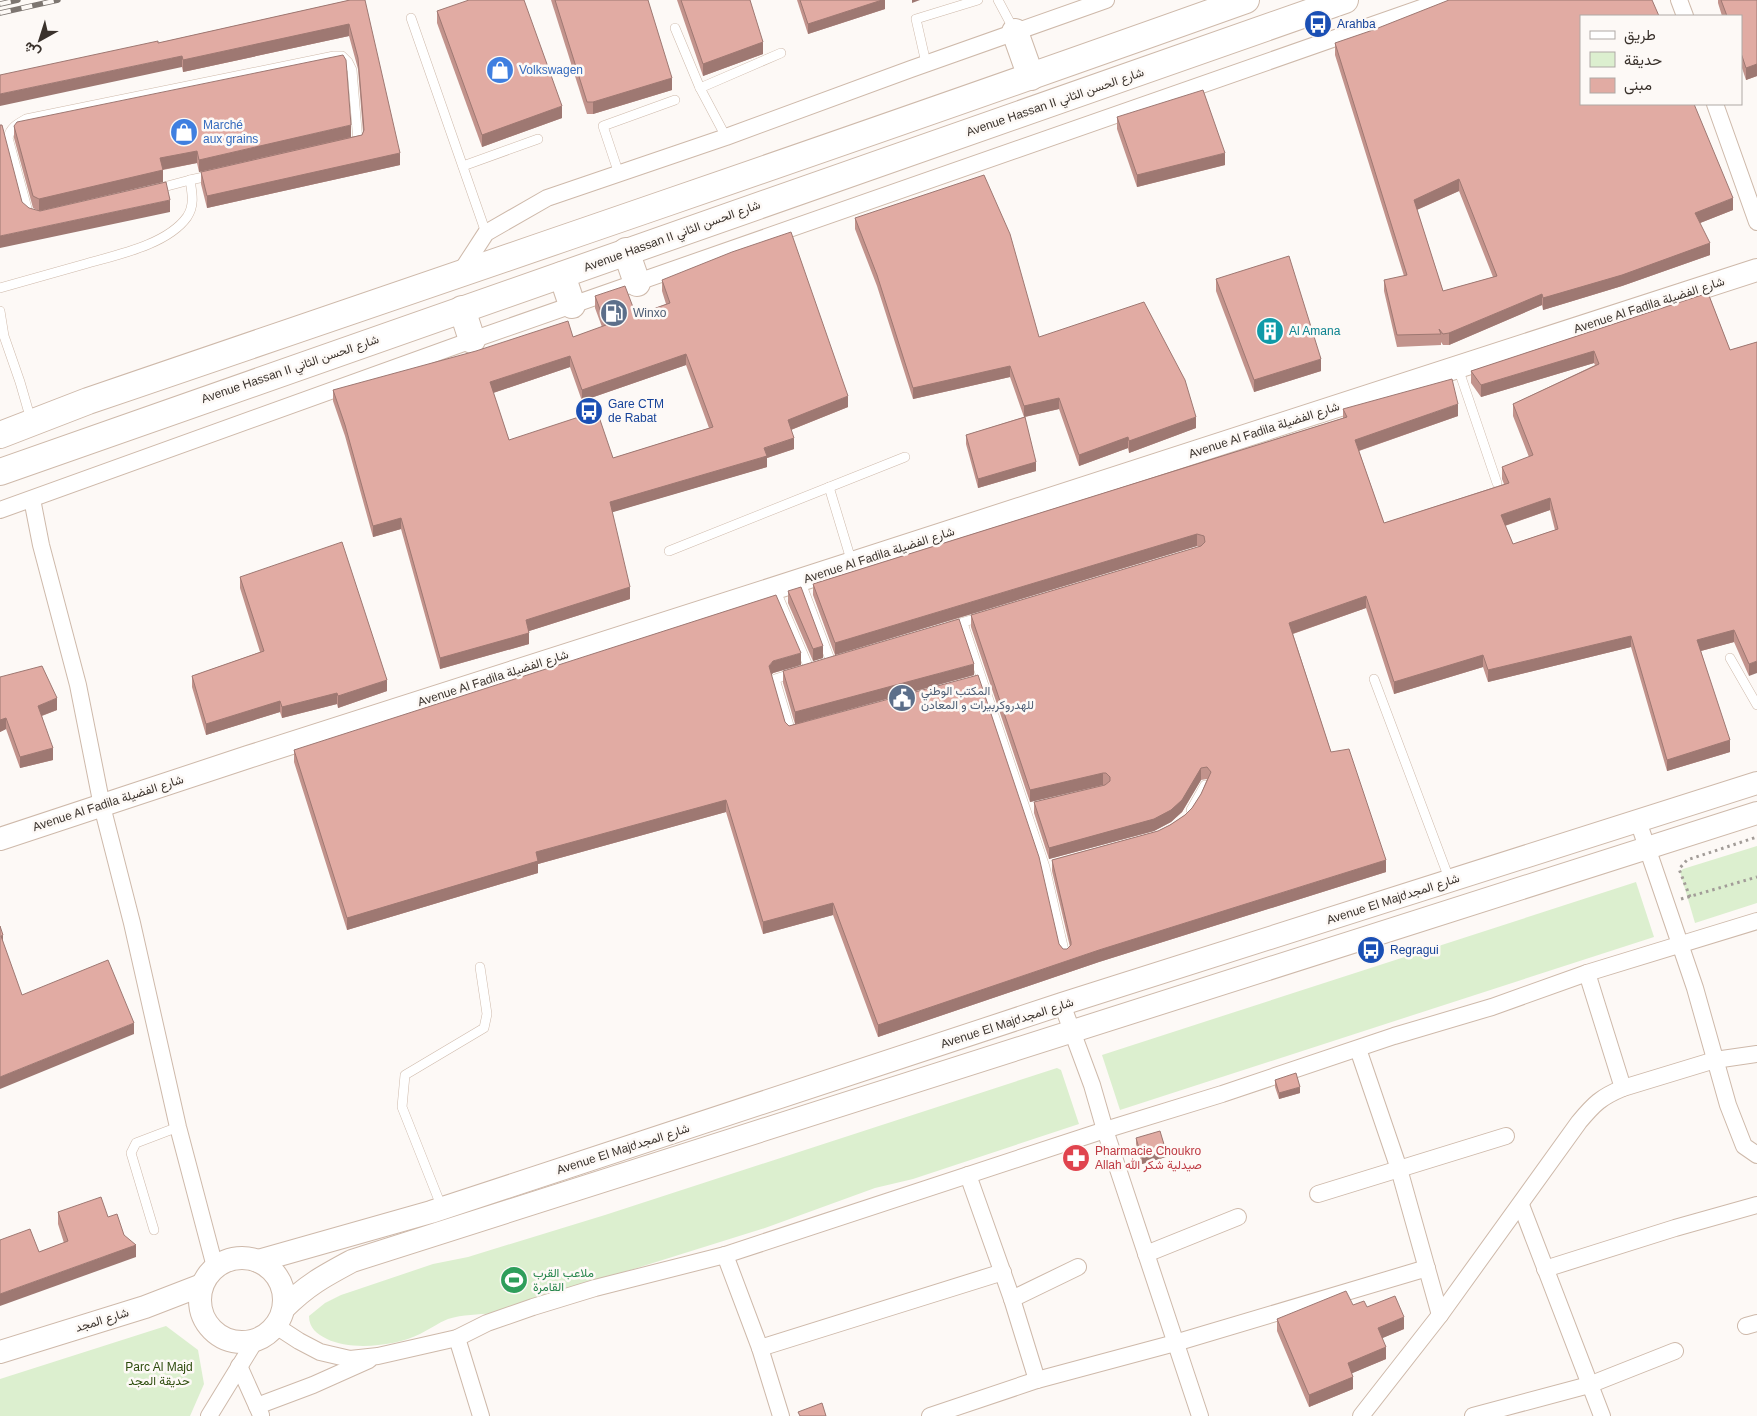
<svg xmlns="http://www.w3.org/2000/svg" width="1757" height="1416" font-family="Arial,Vazirmatn,sans-serif">
	<rect width="100%" height="100%" fill="#fdf9f6"/>
	<g fill="#dcefcf">
		<path d="M1757,846V903L1695,923L1680,872L1683,869Z"/>
		<path d="M1636,882L1654,937L1120,1110L1102,1055Z"/>
		<path d="M1057,1068L1061,1070L1079,1124L913,1179L875,1188L765,1228L493,1313C478,1315 463,1314 448,1319C438,1323 430,1329 420,1334C396,1346 351,1351 327,1339C317,1334 309,1328 309,1316L325,1303L341,1295L356,1290L433,1264L468,1257L605,1215Z"/>
		<path d="M166,1326L198,1350L204,1384L190,1416H0V1379Z"/>
	</g>
	<g fill="none" stroke-linecap="round" stroke-linejoin="round">
		<g stroke="#ceb9aa" stroke-width="10">
			<g id="lane">
				<path d="M998,0L1014,30"/>
				<path d="M411,18L486,233"/>
				<path d="M675,28L700,88L726,137"/>
				<path d="M926,63L916,19L978,0"/>
				<path d="M700,88L781,53"/>
				<path d="M463,166L538,139"/>
				<path d="M619,174L603,126L675,100"/>
				<path d="M156,189L190,180"/>
				<path d="M32,215L28,212L8,138C10,128 17,124 26,119L334,56H342L348,62L352,70L358,142H355"/>
				<path d="M0,288C28,280 56,272 85,264C116,255 167,245 187,217C195,205 192,193 190,180L213,175"/>
				<path d="M0,311L4,336L20,382L31,420"/>
				<path d="M1458,368L1497,483"/>
				<path d="M829,487L852,563"/>
				<path d="M669,551L905,457"/>
				<path d="M800,580L831,662"/>
				<path d="M775,589L809,668"/>
				<path d="M963,623L1045,867L1065,955"/>
				<path d="M950,626L981,617"/>
				<path d="M1730,658L1757,705"/>
				<path d="M794,673L775,679L791,732L795,731"/>
				<path d="M1374,679L1450,881"/>
				<path d="M1191,810L1205,785"/>
				<path d="M442,1208L402,1107L405,1075L484,1028L487,1014L480,967"/>
				<path d="M154,1230L131,1153L136,1143L178,1127"/>
			</g>
		</g>
		<g stroke="#ceb9aa" stroke-width="18">
			<g id="street">
				<path d="M1679,0L1685,16"/>
				<path d="M1715,104L1757,222"/>
				<path d="M460,273L486,233L547,198L726,137L911,69L1106,0"/>
				<path d="M32,499L41,545L78,685L102,806L132,923L178,1127L215,1267"/>
				<path d="M0,510L472,340L1444,0"/>
				<path d="M1638,821L1695,988L1728,1105L1744,1146L1757,1155"/>
				<path d="M1587,973L1623,1088"/>
				<path d="M1062,1004L1092,1085L1105,1130L1200,1416"/>
				<path d="M1358,1049L1399,1169L1440,1315"/>
				<path d="M968,1175L1012,1299L1037,1380"/>
				<path d="M1318,1194L1506,1136"/>
				<path d="M1521,1205L1602,1416"/>
				<path d="M1146,1254L1238,1217"/>
				<path d="M725,1255L760,1348L781,1416"/>
				<path d="M1545,1269L1675,1228L1757,1205"/>
				<path d="M1012,1299L1078,1267"/>
				<path d="M276,1326L299,1341L320,1352L350,1359L378,1356L457,1338L487,1323L533,1307L595,1288L725,1255L1105,1130L1222,1094L1394,1036L1492,1007L1587,973L1757,921"/>
				<path d="M1746,1326L1757,1323"/>
				<path d="M457,1338L481,1416"/>
				<path d="M760,1348L1003,1272"/>
				<path d="M239,1366L261,1415"/>
				<path d="M257,1406L313,1385L369,1360"/>
				<path d="M209,1416L255,1341"/>
				<path d="M930,1416L1037,1380L1175,1343L1427,1268"/>
				<path d="M1361,1416L1440,1315L1579,1122C1594,1104 1601,1097 1623,1088L1715,1060L1757,1054"/>
				<path d="M1473,1416L1589,1385L1675,1351"/>
			</g>
		</g>
		<g stroke="#ceb9aa" stroke-width="24">
			<g id="secondary">
				<path d="M0,839L248,757L800,580L1757,270"/>
				<circle cx="242" cy="1300" r="42"/>
				<path d="M258,1261L431,1212L1062,1004L1757,783"/>
				<path d="M284,1308C307,1285 324,1276 352,1261L1757,813"/>
				<path d="M0,1352L145,1307L202,1285"/>
			</g>
		</g>
		<g stroke="#ceb9aa" stroke-width="28">
			<g id="primary">
				<path d="M1015,32L1031,77"/>
				<path d="M626,251L637,283"/>
				<path d="M562,275L572,305"/>
				<path d="M462,309L472,340"/>
				<path d="M0,435L88,401C475,269 862,137 1246,0"/>
				<path d="M0,472L1345,0"/>
			</g>
		</g>
		<g stroke="#a29c98" stroke-width="3" stroke-dasharray="2.5 4" stroke-linecap="butt">
			<path d="M1690,897L1679,869L1687,860L1757,837"/>
			<path d="M1681,899L1757,877"/>
		</g>
		<use href="#lane" stroke="#fff" stroke-width="9"/>
		<use href="#street" stroke="#fff" stroke-width="16"/>
		<use href="#secondary" stroke="#fff" stroke-width="22"/>
		<use href="#primary" stroke="#fff" stroke-width="26"/>
		<g stroke="#7d7671" stroke-width="5.5">
			<g id="rail">
				<path d="M0,4L18,0"/>
				<path d="M0,13L58,0"/>
			</g>
		</g>
		<use href="#rail" stroke="#fdf9f6" stroke-width="4" stroke-dasharray="11" stroke-linecap="butt"/>
	</g>
	<g fill="#c2938c" fill-rule="evenodd">
		<path d="M350,0L400,165L207,208L201,184V172L348,138L199,172L197,163L163,170V182L39,211L33,208L14,138V126L351,137L362,135L363,132L358,69L349,36L183,72L182,67L158,43Z"/>
		<path d="M551,0H648L672,90L593,114H587Z"/>
		<path d="M677,0H750L763,54L703,76Z"/>
		<path d="M797,0H885V9L808,34Z"/>
		<path d="M1718,0H1757V76L1746,80L1741,65V16H1722L1718,3Z"/>
		<path d="M437,11L562,118L482,147L437,23Z"/>
		<path d="M1335,43L1733,210L1700,223L1710,255L1622,286L1543,310L1542,305L1449,345H1443L1441,342V345L1397,347L1384,291V280L1404,276L1335,55ZM1459,191L1493,277L1443,291L1417,210Z"/>
		<path d="M1117,117L1225,165L1137,187L1117,129Z"/>
		<path d="M855,218L1039,337L1196,428L1129,453L1128,448L1079,466L1059,409L1025,417L1036,471L978,488L966,444V435L1024,417L1010,377L913,399L877,286L855,229Z"/>
		<path d="M1216,279L1321,371L1254,392L1216,291Z"/>
		<path d="M662,280L848,407L791,430L794,449L767,458V467L612,512L630,599L529,631V644L440,669L401,529L373,537L345,436L333,401V390L573,337L602,327L595,308V296L636,315L666,304L662,291ZM686,365L709,428L613,458L509,440L493,393L570,367L582,401Z"/>
		<path d="M1708,293L1730,350L1757,342L1749,676L1734,642L1701,651L1730,752L1667,771L1631,647L1488,682L1483,667L1394,694L1366,608L1293,634L1331,752L1386,872L1099,962L878,1037L833,915L763,934L726,812L538,864V873L347,930L294,762V750L801,665L773,673L771,675L785,722L789,726L795,724L783,683V671L974,675L803,722L1059,944L1063,949H1067L1070,947L1052,871V860L1158,831L1170,825L1185,815L1192,808L1201,794L1207,779L1201,780L1182,812L1171,822L1154,831L1049,859L1034,813V802L1105,785H1103L1030,802L971,627V615L1199,547L1197,546L835,655L813,595V584L1343,418V409L1458,416L1359,451L1384,523L1504,484L1502,479V467L1529,457L1513,416V404L1595,365L1594,363L1481,397L1471,383V371ZM1550,510L1555,530L1513,544L1505,526Z"/>
		<path d="M240,577L387,691L338,708L337,704L282,718L280,712L206,735L192,687V676L260,652L240,588Z"/>
		<path d="M788,591L823,658L813,661L788,603Z"/>
		<path d="M0,677L57,710L42,716L53,760L20,768L6,729L0,732Z"/>
		<path d="M1275,1080L1300,1093L1279,1099L1275,1087Z"/>
		<path d="M1136,1138L1166,1157L1142,1164L1136,1144Z"/>
		<path d="M58,1212L108,1217L124,1235L136,1257L39,1252L64,1243L58,1224Z"/>
		<path d="M1353,1305L1367,1307L1404,1329L1382,1338L1386,1359L1352,1373L1353,1389L1309,1407L1277,1331V1319Z"/>
	</g>
	<g fill="#9e7872">
		<path d="M882,0H885V9L808,34V24Z"/>
		<path d="M912,0H920L912,3Z"/>
		<path d="M349,24V36L183,72V60Z"/>
		<path d="M763,42V54L703,76V64Z"/>
		<path d="M182,56V67L0,106V94Z"/>
		<path d="M1757,64V76L1746,80V68Z"/>
		<path d="M672,78V90L593,114V102Z"/>
		<path d="M562,106V118L482,147V135Z"/>
		<path d="M351,125V137L199,172V160Z"/>
		<path d="M197,151V163L160,170V158Z"/>
		<path d="M400,153V165L207,208V196Z"/>
		<path d="M1225,153V165L1137,187V175Z"/>
		<path d="M163,170V182L39,211V199Z"/>
		<path d="M1459,179V191L1414,211V200Z"/>
		<path d="M1733,198V210L1695,225V213Z"/>
		<path d="M170,200V212L0,248V236Z"/>
		<path d="M1710,243V255L1622,286L1543,310V298Z"/>
		<path d="M1542,294V305L1449,345V333Z"/>
		<path d="M1594,351V363L1481,397V385Z"/>
		<path d="M686,354V365L582,401V390Z"/>
		<path d="M570,356V367L490,394V382Z"/>
		<path d="M1321,359V371L1254,392V380Z"/>
		<path d="M1010,366V377L913,399V388Z"/>
		<path d="M848,396V407L788,431V420Z"/>
		<path d="M1059,398V409L1024,417V406Z"/>
		<path d="M1458,404V416L1355,452V440Z"/>
		<path d="M1196,417V428L1129,453V441Z"/>
		<path d="M1128,437V448L1079,466V455Z"/>
		<path d="M794,438V449L767,458V467L610,513V502Z"/>
		<path d="M1036,462V471L978,488V479Z"/>
		<path d="M1550,498V510L1501,527V515Z"/>
		<path d="M401,518V529L373,537V526Z"/>
		<path d="M1197,534V546L835,655V643Z"/>
		<path d="M630,587V599L526,632V620Z"/>
		<path d="M1366,596V608L1289,635V623Z"/>
		<path d="M1734,630V642L1697,652V640Z"/>
		<path d="M529,633V644L440,669V658Z"/>
		<path d="M1631,636V647L1488,682V670Z"/>
		<path d="M823,646V658L813,661V649Z"/>
		<path d="M801,653V665L773,673L769,678V666L773,661Z"/>
		<path d="M1483,655V667L1394,694V682Z"/>
		<path d="M1757,661V673L1749,676V664Z"/>
		<path d="M974,664V675L795,724V712Z"/>
		<path d="M387,680V691L338,708V696Z"/>
		<path d="M337,693V704L282,718V707Z"/>
		<path d="M57,698V710L38,717V706Z"/>
		<path d="M280,701V712L206,735V724Z"/>
		<path d="M6,718V729L0,732V720Z"/>
		<path d="M1730,740V752L1667,771V760Z"/>
		<path d="M53,748V760L20,768V757Z"/>
		<path d="M1201,768V780L1182,812L1171,822L1154,831L1049,859V848Z"/>
		<path d="M1103,773V785L1030,802V790Z"/>
		<path d="M726,800V812L538,864V873L347,930V918L536,852Z"/>
		<path d="M1386,860V872L1099,962L878,1037V1025L1099,950Z"/>
		<path d="M833,903V915L763,934V922Z"/>
		<path d="M3,935V947L1,936Z"/>
		<path d="M134,1023V1034L0,1089V1077Z"/>
		<path d="M1300,1087V1093L1279,1099V1093Z"/>
		<path d="M1166,1151V1157L1142,1164V1158Z"/>
		<path d="M136,1245V1257L0,1306V1294Z"/>
		<path d="M1404,1317V1329L1378,1340V1328Z"/>
		<path d="M1386,1347V1359L1348,1375V1363Z"/>
		<path d="M1353,1377V1389L1309,1407V1395Z"/>
	</g>
	<g fill="#e1aba3" stroke="#9e7872" fill-rule="evenodd">
		<path d="M350,0H365L400,153L207,196L201,172L362,135L364,130L358,58L349,24L183,60L182,56L0,94V75L158,41V43Z"/>
		<path d="M469,0H524L562,106L482,135L437,11Z"/>
		<path d="M555,0H648L672,78L593,102H587Z"/>
		<path d="M681,0H750L763,42L703,64Z"/>
		<path d="M800,0H882L808,24Z"/>
		<path d="M1449,0H1652L1659,16H1581V104H1694L1733,198L1695,213L1710,243L1622,275L1543,298L1542,294L1449,333L1443,334L1439,329L1441,334L1397,335L1384,280L1407,275L1335,43L1373,30ZM1459,179L1497,276L1443,291L1414,200Z"/>
		<path d="M1721,0H1757V64L1746,68L1741,53V16H1727Z"/>
		<path d="M343,55L346,60L351,125L199,160L197,151L160,158L163,170L39,199L33,196L14,126L17,122Z"/>
		<path d="M1203,90L1225,153L1137,175L1117,117Z"/>
		<path d="M0,125H2L22,202L29,208L40,211L166,182L170,200L0,236Z"/>
		<path d="M984,175L1010,234L1039,337L1144,302L1185,380L1196,417L1129,441L1128,437L1079,455L1059,398L1024,406L1010,366L913,388L877,275L855,218Z"/>
		<path d="M791,232L848,396L788,420L794,438L764,448L767,456L610,502L630,587L526,620L529,633L440,658L401,518L373,526L345,425L333,390L476,351L568,321L573,337L606,325L595,296L625,286L636,315L670,303L662,280L732,252ZM686,354L713,427L613,458L597,411L509,440L490,382L570,356L582,390Z"/>
		<path d="M1289,256L1321,359L1254,380L1216,279Z"/>
		<path d="M1708,293L1730,350L1757,342V661L1749,664L1734,630L1697,640L1730,740L1667,760L1631,636L1488,670L1483,655L1394,682L1366,596L1289,623L1331,752L1349,749L1386,860L1099,950L878,1025L833,903L763,922L726,800L536,852L538,861L347,918L294,750L776,595L801,653L773,661L769,666L785,722L789,726L978,675L1039,857L1059,944L1063,949H1067L1071,945V942L1052,860L1158,831L1170,825L1185,815L1192,808L1201,794L1211,772L1207,767L1201,768L1182,800L1171,810L1154,819L1049,848L1034,802L1105,785L1110,781V777L1106,773H1103L1030,790L971,615L1201,546L1205,542L1204,536L1197,534L835,643L813,584L1347,417L1343,409L1452,379L1458,404L1355,440L1384,523L1509,483L1502,467L1533,455L1513,404L1599,364L1594,351L1481,385L1471,371ZM1550,498L1558,529L1513,544L1501,515Z"/>
		<path d="M1025,417L1036,462L978,479L966,435Z"/>
		<path d="M342,542L387,680L338,696L337,693L282,707L280,701L206,724L192,676L264,651L240,577Z"/>
		<path d="M801,587L823,646L813,649L788,591Z"/>
		<path d="M959,619L974,664L795,712L783,671Z"/>
		<path d="M42,666L57,698L38,706L53,748L20,757L6,718L0,720V677Z"/>
		<path d="M0,926L3,935L1,936L22,995L108,960L134,1023L0,1077Z"/>
		<path d="M1296,1073L1300,1087L1279,1093L1275,1080Z"/>
		<path d="M1160,1131L1166,1151L1142,1158L1136,1138Z"/>
		<path d="M101,1197L108,1217L117,1214L124,1235L136,1245L0,1294V1240L30,1229L39,1252L68,1241L58,1212Z"/>
		<path d="M1346,1291L1353,1305L1364,1301L1367,1307L1395,1296L1404,1317L1378,1328L1386,1347L1348,1363L1353,1377L1309,1395L1277,1319Z"/>
		<path d="M822,1403L826,1416H800L798,1412Z"/>
	</g>
	<defs>
		<g id="bus-disc" transform="scale(1.4375)"><circle r="9.5" fill="#1a4fb4" stroke="#fdf9f6"/><path d="M-5-6H5V4H4V6H2V4H-2V6H-4V4H-5ZM-3.5-4V0h7V-4ZM-3.5 1.2v1.5H-2V1.2ZM2 1.2v1.5H3.5V1.2Z" fill="#fff"/></g>
		<g id="shop-disc" transform="scale(1.4375)"><circle r="9.5" fill="#3f7fe0" stroke="#fdf9f6"/><path d="M-5-2.5h2.3a2.7 3.5 0 0 1 5.4 0H5L5.5 6h-11ZM-1.5-2.5h3a1.5 2.3 0 0 0-3 0Z" fill="#fff"/></g>
		<g id="fuel-disc" transform="scale(1.4375)"><circle r="9.5" fill="#5c6f8a" stroke="#fdf9f6"/><path d="M-5.5-6h7V0h2V4h1.3V-2.5L3-4.5l.8-.8L6-3V5H2.5V1h-1V6h-7ZM-4.2-4.7v3.2H.2V-4.7Z" fill="#fff"/></g>
		<g id="building-disc" transform="scale(1.4375)"><circle r="9.5" fill="#0f9aa8" stroke="#fdf9f6"/><path d="M-4-6H4V6H1V3H-1V6H-4ZM-2.5-4.3h1.7v1.8h-1.7ZM.8-4.3h1.7v1.8H.8ZM-2.5-1h1.7V.8h-1.7ZM.8-1h1.7V.8H.8Z" fill="#fff"/></g>
		<g id="civic-disc" transform="scale(1.4375)"><circle r="9.5" fill="#5c6f8a" stroke="#fdf9f6"/><path d="M-.6-6.5H3V-4.5H.6V-3L4-1V1h2V6H-6V1h2V-1L-.6-3ZM-1.2 2.5V6h2.4V2.5Z" fill="#fff"/></g>
		<g id="pharmacy-disc" transform="scale(1.4375)"><circle r="9.5" fill="#e0444e" stroke="#fdf9f6"/><path d="M-2-6h4v4h4v4h-4v4h-4v-4h-4v-4h4Z" fill="#fff"/></g>
		<g id="stadium-disc" transform="scale(1.4375)"><circle r="9.5" fill="#2e9e5b" stroke="#fdf9f6"/><path d="M0-5a6.5 5 0 1 0 0 10a6.5 5 0 1 0 0-10ZM-3.5-1.8h7v3.6h-7Z" fill="#fff"/></g>
	</defs>
	<g fill-rule="evenodd">
		<use href="#bus-disc" x="1318" y="24"/>
		<use href="#shop-disc" x="500" y="70"/>
		<use href="#shop-disc" x="184" y="132"/>
		<use href="#fuel-disc" x="614" y="313"/>
		<use href="#building-disc" x="1270" y="331"/>
		<use href="#bus-disc" x="589" y="411"/>
		<use href="#civic-disc" x="902" y="698"/>
		<use href="#bus-disc" x="1371" y="950"/>
		<use href="#pharmacy-disc" x="1076" y="1158"/>
		<use href="#stadium-disc" x="514" y="1280"/>
	</g>
	<g text-anchor="middle" stroke-width="5" stroke-linejoin="round" paint-order="stroke">
		<g font-size="12" fill="#164399" stroke="#fdf9f6" text-anchor="start">
			<text x="1337" y="28">Arahba</text>
			<text x="608" y="408">Gare CTM<tspan x="608" dy="14">de Rabat</tspan></text>
			<text x="1390" y="954">Regragui</text>
		</g>
		<g font-size="12" fill="#366cbe" stroke="#fdf9f6" text-anchor="start">
			<text x="519" y="74">Volkswagen</text>
			<text x="203" y="129">Marché<tspan x="203" dy="14">aux grains</tspan></text>
		</g>
		<g font-size="12" fill="#3a322c" stroke="#fdf9f6">
			<text transform="translate(1055 102) rotate(-19)" y="4">Avenue Hassan II شارع الحسن الثاني</text>
			<text transform="translate(672 236) rotate(-20)" y="4">Avenue Hassan II شارع الحسن الثاني</text>
			<text transform="translate(1649 305) rotate(-18)" y="4">Avenue Al Fadila شارع الفضيلة</text>
			<text transform="translate(290 369) rotate(-19)" y="4">Avenue Hassan II شارع الحسن الثاني</text>
			<text transform="translate(1264 430) rotate(-18)" y="4">Avenue Al Fadila شارع الفضيلة</text>
			<text transform="translate(879 555) rotate(-18)" y="4">Avenue Al Fadila شارع الفضيلة</text>
			<text transform="translate(493 678) rotate(-18)" y="4">Avenue Al Fadila شارع الفضيلة</text>
			<text transform="translate(108 803) rotate(-18)" y="4">Avenue Al Fadila شارع الفضيلة</text>
			<text transform="translate(1393 899) rotate(-18)" y="4">Avenue El Majdشارع المجد</text>
			<text transform="translate(1007 1023) rotate(-18)" y="4">Avenue El Majdشارع المجد</text>
			<text transform="translate(623 1149) rotate(-18)" y="4">Avenue El Majdشارع المجد</text>
			<text transform="translate(102 1320) rotate(-17)" y="4">شارع المجد</text>
		</g>
		<g font-size="12" fill="#4e5e75" stroke="#fdf9f6" text-anchor="start">
			<text x="633" y="317">Winxo</text>
			<text x="921" y="695">المكتب الوطني<tspan x="921" dy="14">للهدروكربيرات و المعادن</tspan></text>
		</g>
		<g font-size="12" fill="#0d838f" stroke="#fdf9f6" text-anchor="start">
			<text x="1289" y="335">Al Amana</text>
		</g>
		<g font-size="12" fill="#be3a42" stroke="#fdf9f6" text-anchor="start">
			<text x="1095" y="1155">Pharmacie Choukro<tspan x="1095" dy="14">Allah صيدلية شكر الله</tspan></text>
		</g>
		<g font-size="12" fill="#27864d" stroke="#fdf9f6" text-anchor="start">
			<text x="533" y="1277">ملاعب القرب<tspan x="533" dy="14">القامرة</tspan></text>
		</g>
		<g font-size="12" fill="#2d4c0d" stroke="#fdf9f6">
			<text x="159" y="1371">Parc Al Majd<tspan x="159" dy="14">حديقة المجد</tspan></text>
		</g>
	</g>
	<rect x="1580" y="15" width="162" height="90" fill="#fdf9f6" stroke="#afa9a5"/>
	<rect x="1590" y="31" width="25" height="8" fill="#ffffff" stroke="#afa9a5"/>
	<text x="1624" y="40" font-size="15" fill="#3a322c">طريق</text>
	<rect x="1590" y="52" width="25" height="15" fill="#dcefcf" stroke="#afa9a5"/>
	<text x="1624" y="65" font-size="15" fill="#3a322c">حديقة</text>
	<rect x="1590" y="78" width="25" height="15" fill="#e1aba3" stroke="#afa9a5"/>
	<text x="1624" y="90" font-size="15" fill="#3a322c">مبنى</text>
	<g transform="translate(40 40) rotate(219)" stroke="#fdf9f6" stroke-width="4" paint-order="stroke">
	<path d="M0-4L9 19L0 12L-9 19Z" fill="#3a322c"/>
	<text y="-8" font-size="14" font-weight="bold" text-anchor="middle" fill="#3a322c">ش</text>
	</g>
</svg>
